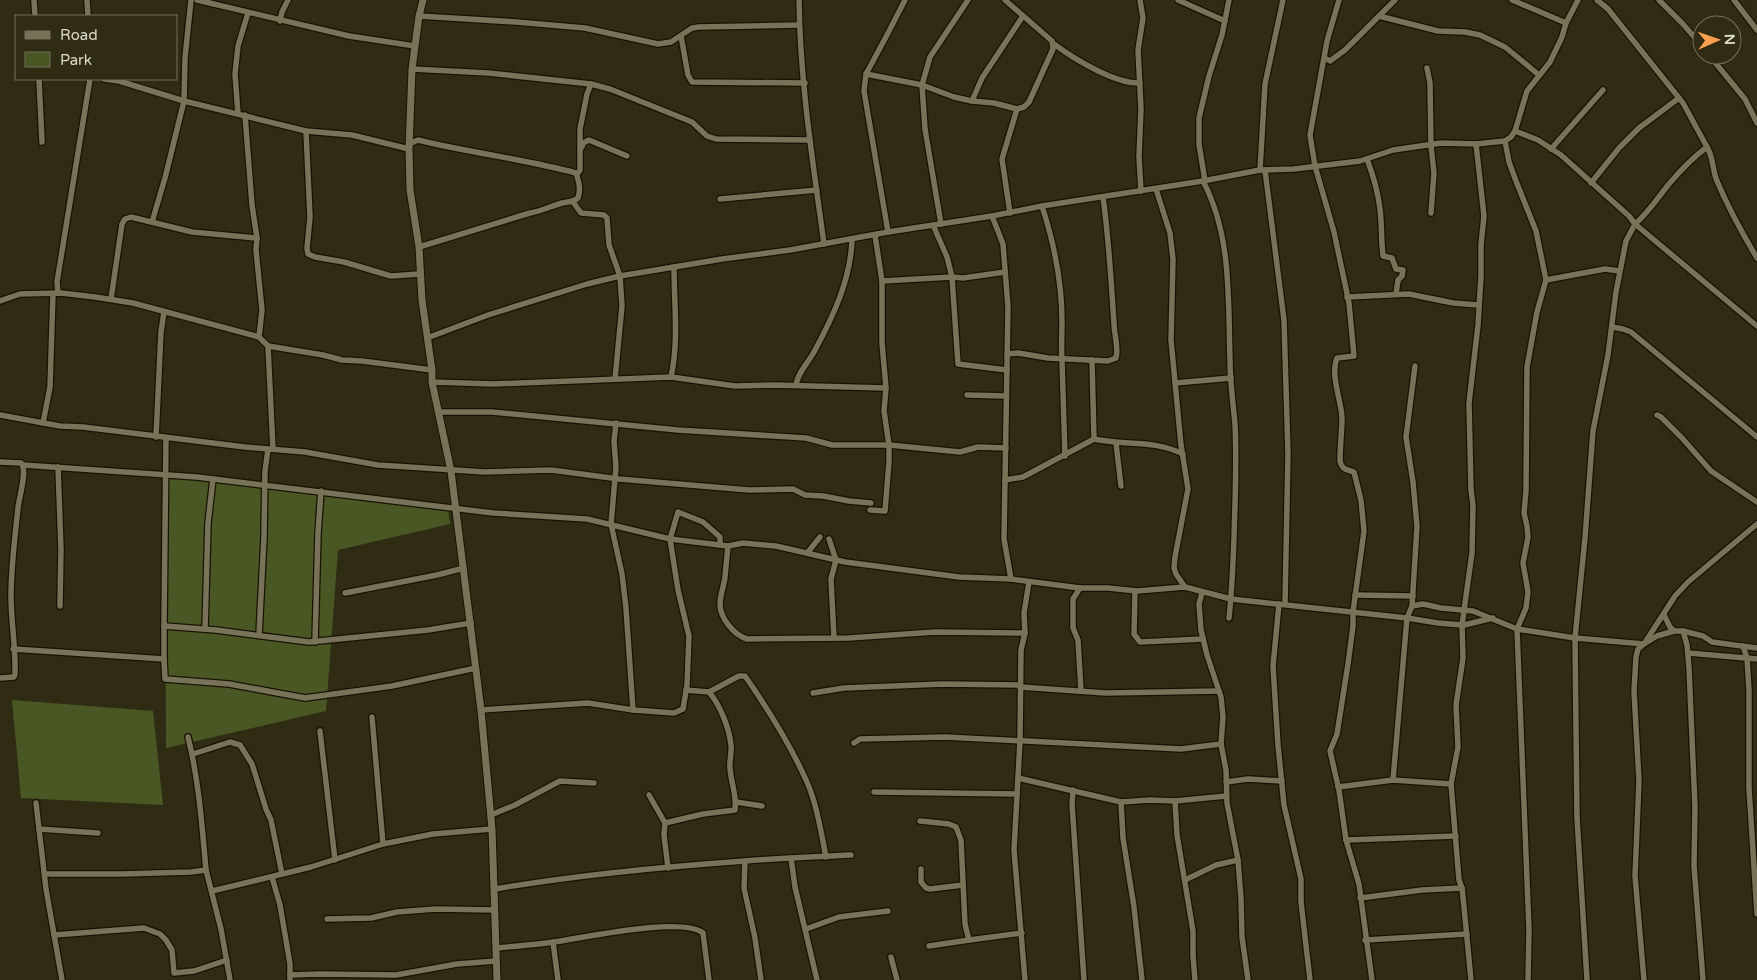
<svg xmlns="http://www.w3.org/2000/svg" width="1757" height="980" font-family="'Varela Round',sans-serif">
	<rect width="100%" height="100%" fill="#302b13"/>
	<g fill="#495725">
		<path d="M165,477L448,508L450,524L338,550L326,711L166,748Z"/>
		<path d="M12,700L153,711L163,805L21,798Z"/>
	</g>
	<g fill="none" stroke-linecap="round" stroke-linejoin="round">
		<g stroke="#181300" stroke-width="8">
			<g id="minor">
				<path d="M34,0L35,16"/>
				<path d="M87,0L88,16"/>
				<path d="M197,0L349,36L415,46"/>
				<path d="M799,0C800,82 813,163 824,244"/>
				<path d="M1140,0L1143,18L1138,50L1141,109L1139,157L1141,191"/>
				<path d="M1178,0L1225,21"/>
				<path d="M1339,0L1327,41L1310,135L1315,166L1334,232L1349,303L1354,356L1337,358C1330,374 1341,400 1342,417C1342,431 1340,446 1340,461C1342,470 1346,469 1354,472L1361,500L1364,531L1353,612V626L1348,664L1337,734L1330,751L1339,790L1346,840L1359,884L1372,980"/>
				<path d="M1512,0L1566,23"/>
				<path d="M1597,0L1608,9L1683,103L1707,147C1692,158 1680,171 1668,185C1657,199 1648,213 1635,224L1757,326"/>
				<path d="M1659,0L1683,24L1702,46"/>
				<path d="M1734,0L1757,30"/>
				<path d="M419,16L516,22L585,28L658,44L671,42L692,28L699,27L799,25"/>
				<path d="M1379,16L1438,31L1465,32L1480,35L1505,47L1539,75"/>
				<path d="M280,21L282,12L288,0"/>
				<path d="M681,36L688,75L692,82L805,83"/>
				<path d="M1054,44C1074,59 1115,84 1140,83"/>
				<path d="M1709,55L1745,99L1757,123"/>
				<path d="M1325,58L1330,61L1345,50L1395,0"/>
				<path d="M1427,68L1430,83L1431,146L1434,173L1431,213"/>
				<path d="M412,69L488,73L591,84L610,89L692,122L707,136L716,139L810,140"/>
				<path d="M866,74L922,85L954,97L972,101L994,103L1017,109L1024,107L1029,102L1053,49L1052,41L1005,0"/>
				<path d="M39,79L42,142"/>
				<path d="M104,79L119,81L184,101L306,131L352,135L409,149"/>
				<path d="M972,101L982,78L1023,16"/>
				<path d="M238,114L235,74L238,46L248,13"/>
				<path d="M245,115L252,205L257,238L256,250L262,310L259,337"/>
				<path d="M306,131L310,217L307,248L308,254L315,257L344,262L391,276L419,274"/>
				<path d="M1515,131L1538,140L1561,155L1629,216L1635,224L1626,241L1616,292L1608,355L1593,431L1585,538L1575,638L1577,818L1587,980"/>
				<path d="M1505,141L1509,162L1516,181L1536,231L1546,280L1537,312L1527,367L1526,491L1524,513L1527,526L1528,537L1523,563L1528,592L1526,608L1517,629L1529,930L1528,980"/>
				<path d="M409,144L418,140C471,153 524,159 576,173"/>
				<path d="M582,147L583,143L589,140L627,156"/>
				<path d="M1707,147C1714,159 1712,169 1717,181C1728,207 1742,233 1757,258"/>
				<path d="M1551,149L1603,90"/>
				<path d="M1367,159C1373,175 1378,191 1380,209C1382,224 1381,240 1383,256L1392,258L1396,269L1403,270L1402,276L1398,280L1396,294"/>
				<path d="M1260,170L1265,84L1283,0"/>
				<path d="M1265,170L1284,320L1288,454L1285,604"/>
				<path d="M576,173H578L580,170V129L587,94L591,84"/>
				<path d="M1203,181C1232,236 1228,300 1230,360C1230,381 1233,403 1235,424C1237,462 1235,500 1234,538C1233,565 1232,591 1229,618"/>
				<path d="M1205,181L1199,144V118L1209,76L1222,35L1229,0"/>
				<path d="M1591,183L1619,148L1639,128L1679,98"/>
				<path d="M1156,189L1170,233L1173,259L1171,340L1181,445L1188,489L1175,557L1174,568L1176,574L1185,587"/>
				<path d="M720,199L817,190"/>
				<path d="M573,202L581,213L604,215L607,218L609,245L620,276L622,306L615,379"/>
				<path d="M1042,206C1054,243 1062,283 1062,322C1062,335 1061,348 1062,361C1063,392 1064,424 1065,456"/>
				<path d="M1010,213L1002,159L1017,109"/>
				<path d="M992,216L1003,244L1008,307L1004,539L1011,579"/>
				<path d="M152,222L165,178L184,101L185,58L191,0"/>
				<path d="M941,224L925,129L922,85L930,57L968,0"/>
				<path d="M933,225L947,257L952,277L963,278L1005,272"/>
				<path d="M888,232L864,91L866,74L887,35L905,0"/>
				<path d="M419,247L530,213C542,211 551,206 562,203C568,202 573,202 578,198C581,189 579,182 576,173"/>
				<path d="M1546,280L1605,269L1620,271"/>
				<path d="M882,281L952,277L958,364L1007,370"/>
				<path d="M58,293L57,282L90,79"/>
				<path d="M1347,297L1409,294L1453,303L1478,305"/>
				<path d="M111,299L122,224L125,219L131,217L192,232L257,238"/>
				<path d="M0,301L20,294L61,293L95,297L133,303L259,337L268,346L323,355L342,360L362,361L432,370"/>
				<path d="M1612,327L1623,329L1631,332L1757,437"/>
				<path d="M427,338L488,315L587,284L620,276L722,259L790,250L888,232L992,216L1042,206L1203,181L1260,170L1294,169L1360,161L1393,150L1441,143L1476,144L1505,141L1511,137L1515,131L1527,91L1550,62L1562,37L1566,23L1578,0"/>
				<path d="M268,346L273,449"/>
				<path d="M1007,354L1018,353L1048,358L1108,361L1116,358C1119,347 1114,335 1114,323C1111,281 1109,239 1103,197"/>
				<path d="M1092,360L1094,439"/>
				<path d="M671,377C679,341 674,304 674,267"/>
				<path d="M432,382L494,384L671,377L735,386L774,385L886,388"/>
				<path d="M1175,383L1231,378"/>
				<path d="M796,385C798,372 808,363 814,352C833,317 851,279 852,239"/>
				<path d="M967,395L1006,396"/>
				<path d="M439,412H492L678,430L806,438L832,445H889L960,452L978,447L1006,448"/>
				<path d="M0,415L60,426L83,427L245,447L305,452L378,465L485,472L551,470L619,479L749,490L793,489L805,495L823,496L849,501L871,503"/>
				<path d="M1657,415L1661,417L1682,438L1711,471L1757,502"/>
				<path d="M43,423L50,387L53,294"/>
				<path d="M616,423L614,441L616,467L611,524L622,574L626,608L633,710"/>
				<path d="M156,437L161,332L164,312"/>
				<path d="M166,438L164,626L216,630L309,642L428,630L471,623"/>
				<path d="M1116,443L1121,486"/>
				<path d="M0,462L21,463C28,470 19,497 18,508C15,537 11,567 11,596C11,622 16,648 15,674L14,677L0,678"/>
				<path d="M23,465L197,477L493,513L587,519L670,539L728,546L743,543L776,546L845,562L959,577L1011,579L1080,588H1108L1137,591L1185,587L1231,599L1407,618L1412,606L1423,604L1441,608L1473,611L1517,629L1575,638L1644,644L1657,636L1674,631H1683L1703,636L1712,642L1757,648"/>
				<path d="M58,467L61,549L60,606"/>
				<path d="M1005,480L1023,477L1094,439C1126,446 1152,439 1183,454"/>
				<path d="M870,510L885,511L889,462V445L884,411L886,388L882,343V281L875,235"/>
				<path d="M829,539L836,560L831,579L834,638"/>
				<path d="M728,546C727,556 726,567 725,577C724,586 720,595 720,604C720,618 734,635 747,639L849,638L935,632L1025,633"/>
				<path d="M808,552L820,537"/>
				<path d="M1080,588L1073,599V628L1078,640L1081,691"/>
				<path d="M1135,591L1134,634L1140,642L1203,639"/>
				<path d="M345,593L437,575L464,568"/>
				<path d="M1202,593L1199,604L1201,630L1207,655L1221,697L1223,717L1221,744L1226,770L1227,803L1238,860L1241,898L1242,937L1248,980"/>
				<path d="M1355,595L1413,596"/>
				<path d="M1279,604L1273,666L1278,745L1284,805L1301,879V902L1310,980"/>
				<path d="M1412,606L1417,526L1413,482L1406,437L1415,366"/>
				<path d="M1664,615L1670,627L1674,631"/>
				<path d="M1464,625L1493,618"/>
				<path d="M205,629L208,523L213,479"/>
				<path d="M1683,631L1687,645L1689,668L1695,807L1694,866L1703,980"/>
				<path d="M259,635L264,537L265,471L268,449"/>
				<path d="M315,642L318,533L321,491"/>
				<path d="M1743,646L1747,658L1749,690V788L1757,914"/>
				<path d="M13,649L164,659L165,679L229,684L305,698L392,686L476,668"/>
				<path d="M1688,653L1757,659"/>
				<path d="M164,659V626"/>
				<path d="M1020,687L1106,693L1219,691"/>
				<path d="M709,692L739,676H745C768,709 790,744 807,782C817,805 821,832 826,857"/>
				<path d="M813,693L844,688L943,684L1020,685"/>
				<path d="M481,710L588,703L633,710L674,713L683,709L687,685L689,636L678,590L670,539L678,512L703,522L720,537V545"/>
				<path d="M372,717L383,844"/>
				<path d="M320,731L335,860"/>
				<path d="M188,737C199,781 202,826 206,870"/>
				<path d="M854,743L860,739L945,737L1181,749L1221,744"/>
				<path d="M193,754L230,742L240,745L252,764L266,809L271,820L282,874"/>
				<path d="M1018,778L1121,802L1150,800L1175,801L1226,796"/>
				<path d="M1393,780L1407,618L1438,623L1462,625"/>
				<path d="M1226,782L1248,779L1282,781"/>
				<path d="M1338,787L1393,780L1451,784"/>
				<path d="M1073,790L1072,804L1084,980"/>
				<path d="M874,792L1017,794"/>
				<path d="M649,795L665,823L664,835L668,868"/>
				<path d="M1175,801L1177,835L1193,931V956L1195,980"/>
				<path d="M736,802L762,806"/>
				<path d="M1121,802L1123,838L1134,907L1142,980"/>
				<path d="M36,803L46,889L62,980"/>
				<path d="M491,815L515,805L560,781L594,783"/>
				<path d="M920,821L949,824L956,827L961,840L965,924L969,940L1022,933"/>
				<path d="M665,823L703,814L735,810C737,794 731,784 730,768C729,761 732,753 731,745C729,727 720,705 709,692L686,690"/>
				<path d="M39,829L98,833"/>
				<path d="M1346,840L1456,836"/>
				<path d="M791,858L795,887L817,980"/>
				<path d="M745,861L744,888L755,938L761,980"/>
				<path d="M921,869V882L926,888L930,889L963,885"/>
				<path d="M45,874H122L191,872L206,870L221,929L230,980"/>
				<path d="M272,877L280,905L290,964V980"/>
				<path d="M1185,880L1216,865L1238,860"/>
				<path d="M495,889C577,875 661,867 745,861C780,858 816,857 851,855"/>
				<path d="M212,891L311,867L383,844L433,834L492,829"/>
				<path d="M1360,898L1422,890L1462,888"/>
				<path d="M327,919L371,918L397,912L436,909L494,910"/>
				<path d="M806,929L839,917L888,911"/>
				<path d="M54,935L144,928L160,934L166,940L172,950L174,973L194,971L227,960"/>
				<path d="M1365,940L1467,934"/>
				<path d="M553,942L558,980"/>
				<path d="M929,946L969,940"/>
				<path d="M496,948C515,946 535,945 554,942C583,938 682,916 703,933L709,980"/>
				<path d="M891,957L897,980"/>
				<path d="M290,975L319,974L396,975L457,964L496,961"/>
				<path d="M1025,980L1014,850L1020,741L1021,650L1025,633L1024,613L1029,582"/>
				<path d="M1471,980L1464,907L1462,888L1459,880L1451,784L1458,747L1456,705L1463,658L1462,625L1472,553L1473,505L1471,490L1469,403L1478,325L1481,276V245L1484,216L1476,144"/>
				<path d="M1644,980L1635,876L1639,781L1634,691L1636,657L1638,649L1644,644L1675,596L1688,582L1757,524"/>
			</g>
		</g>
		<g stroke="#181300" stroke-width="9">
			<path id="tertiary" d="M423,0L419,16L412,69L409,149L410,190L419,247L422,300L432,370V382L451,471L481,710L492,829L497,980"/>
		</g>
		<use href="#minor" stroke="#787358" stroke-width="5.5"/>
		<use href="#tertiary" stroke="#787358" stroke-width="7"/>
	</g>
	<rect x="15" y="15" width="162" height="65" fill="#302b13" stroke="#74715c"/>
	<rect x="25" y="31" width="25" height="8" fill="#787358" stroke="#74715c"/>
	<text x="60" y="40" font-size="15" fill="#dbd9ca">Road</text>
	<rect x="25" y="52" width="25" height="15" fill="#495725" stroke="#74715c"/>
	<text x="60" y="65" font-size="15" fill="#dbd9ca">Park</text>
	<g transform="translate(1717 40) rotate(88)"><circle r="24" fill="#302b13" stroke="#74715c"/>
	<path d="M0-4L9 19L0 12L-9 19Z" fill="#fa9f4f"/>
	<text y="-8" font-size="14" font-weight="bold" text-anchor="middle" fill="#dbd9ca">N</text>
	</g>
</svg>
